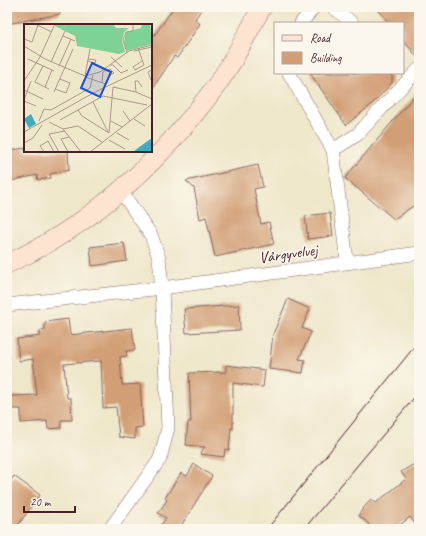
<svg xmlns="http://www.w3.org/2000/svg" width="426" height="536" font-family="Caveat,sans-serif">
	<rect width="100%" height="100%" fill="#fbf7ec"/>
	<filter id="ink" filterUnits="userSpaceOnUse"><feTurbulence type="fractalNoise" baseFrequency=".025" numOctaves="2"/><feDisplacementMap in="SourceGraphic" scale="8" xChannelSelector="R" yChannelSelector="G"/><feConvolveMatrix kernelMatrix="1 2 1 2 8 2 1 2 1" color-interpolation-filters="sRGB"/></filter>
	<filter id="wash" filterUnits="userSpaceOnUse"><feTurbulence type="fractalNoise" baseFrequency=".012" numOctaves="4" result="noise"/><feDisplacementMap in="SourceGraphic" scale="16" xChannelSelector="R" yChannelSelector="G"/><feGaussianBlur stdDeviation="0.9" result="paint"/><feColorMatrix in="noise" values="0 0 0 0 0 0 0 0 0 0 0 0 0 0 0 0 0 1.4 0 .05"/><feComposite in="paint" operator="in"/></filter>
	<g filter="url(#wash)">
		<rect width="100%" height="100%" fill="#efe7ca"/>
		<g id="blocks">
			<g fill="#d29e75">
				<path d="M7,7H60V14L7,24Z"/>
				<path d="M174,7H203L195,19L200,24L177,58L174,56L151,91V40Z"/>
				<path d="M376,7H419V59L403,40V23H389Z"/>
				<path d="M310,73H388L392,76V83L371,105L346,125Z"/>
				<path d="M419,90V202L394,219L345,178Z"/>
				<path d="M25,148V151H68L69,170L50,174L51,178L38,180L37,175L11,181L10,178H7V151Z"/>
				<path d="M258,165L263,187L254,189L261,224L269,222L274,244L215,257L206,217L200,219L194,188L186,181Z"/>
				<path d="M330,213L333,236L308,239L305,216Z"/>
				<path d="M124,243L127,261L92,266L90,247Z"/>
				<path d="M288,299L310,309L302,328L311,332L299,359L305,360L303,373L269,369L273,334Z"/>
				<path d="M239,305L240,330L186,333L184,309Z"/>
				<path d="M68,319L70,335L132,328L135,350L126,351L127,356L120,357L122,385L140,384L143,427L135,428V439L119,437L116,407L103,408L101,361L64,364L67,398H71L72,420H61V428L48,429L47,421L21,423V409H12L11,396L37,395L33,359L19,361L17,339L40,336V331L45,330V322Z"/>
				<path d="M226,365L265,370L263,387L233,383V429L231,428L229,450L225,449L224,457L200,454L205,447L186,445L188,422H191L189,373L226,372Z"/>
				<path d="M419,461V528L410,517L395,529H365L369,524L359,516V514L371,499L376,503L406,479L401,472Z"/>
				<path d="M194,464L212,476L179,529H158L166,518L158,513L167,500L165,498L181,473L187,476Z"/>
				<path d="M14,476L40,495L15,529L7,523V485Z"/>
			</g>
		</g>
	</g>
	<g filter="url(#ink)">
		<use href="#blocks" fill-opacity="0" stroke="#846563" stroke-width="1"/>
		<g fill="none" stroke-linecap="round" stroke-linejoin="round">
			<g stroke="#846563" stroke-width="14">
				<g id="street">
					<path d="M333,7L352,23"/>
					<path d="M301,23L314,7"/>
					<path d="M289,73L333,150L347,262"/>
					<path d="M392,97L419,69"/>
					<path d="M333,150L358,134L389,100"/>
					<path d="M7,305L162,288L419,253"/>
					<path d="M110,529L160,459L168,428L162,288L159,258L151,235L121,191"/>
				</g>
			</g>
			<g stroke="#846563" stroke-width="20">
				<path id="secondary" d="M7,264C93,225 160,162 216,86C234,62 247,33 262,7"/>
			</g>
			<use href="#street" stroke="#fff" stroke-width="13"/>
			<use href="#secondary" stroke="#fde4d0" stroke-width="19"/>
			<g stroke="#4a1f2b" stroke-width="1">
				<path d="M267,529L419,341"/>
				<path d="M304,529L419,392"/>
			</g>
		</g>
	</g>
	<g text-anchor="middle" stroke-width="3.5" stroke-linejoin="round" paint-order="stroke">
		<g font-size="16" fill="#4a1f2b" stroke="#fbf7ec">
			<text transform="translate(288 253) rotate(-8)" y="6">Vårgyvelvej</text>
		</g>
	</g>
	<g transform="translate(24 24)">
		<rect width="128" height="128" fill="#efe7ca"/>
		<path d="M27,0H89L92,4H105L100,8L98,17L101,28L95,30L53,22L51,12ZM118,0H126L128,20L103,27L100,19L102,8L117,4Z" fill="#7ed295"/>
		<path d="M7,90L12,100L5,104L0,95ZM128,114V128H109L114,124Z" fill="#41abc0"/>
		<path fill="none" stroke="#ad978a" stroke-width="1" d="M11,0L28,8M39,12L51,17M0,15L8,18L14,1M0,22L21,35L61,52L76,48L105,27L128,21M114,24L120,41L111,46L109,43L118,37M110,27L128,23M103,29L99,16L102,8L109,7V0M87,33L98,43M4,35L30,47M63,37L71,39L72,36L64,35M27,38L41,7M86,41H89L97,49L104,46M19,42L11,58L25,65M35,42L47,15M82,46L86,45L90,49L86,51M61,52L66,25M61,53L82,60M127,56L124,48L128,46M0,57L16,33L30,2M78,58L79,48L82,46M21,63L28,46M31,65L42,69L46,59L36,55M0,66L19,75M30,68L49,25M112,68L111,57H114L118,63M0,76L7,57M0,77L12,82M69,78L84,108M54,86L58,92L85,109M99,87L106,97M110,95L121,102M36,96L79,72L123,81M15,97L20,85L27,86L66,64L69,51M87,97L98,103M25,98L39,105L57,128M39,105L54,102L78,118M0,108L71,68L128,41M85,109L89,63L112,68L128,75M93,109L105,116M85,116L101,125M0,119L9,114L18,101M20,128L16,122L24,117L30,128M35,128L25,110L41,107M44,128L37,115L45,113M66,128L128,80"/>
		<path fill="#1d4ed8" fill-opacity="0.15" stroke="#1d4ed8" stroke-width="2" d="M68,39L87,48L76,73L57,64Z"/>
		<rect width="128" height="128" fill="none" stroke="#4a1f2b" stroke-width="2"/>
	</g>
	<rect width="426" height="536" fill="none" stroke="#fbf7ec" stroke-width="24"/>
	<rect x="274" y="22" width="130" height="52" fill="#fbf7ec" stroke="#b4a19f"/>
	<rect x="282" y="35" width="20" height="6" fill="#fde4d0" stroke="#b4a19f"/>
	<text x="310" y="42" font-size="12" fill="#4a1f2b">Road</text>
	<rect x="282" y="52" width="20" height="12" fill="#d29e75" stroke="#b4a19f"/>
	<text x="310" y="62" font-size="12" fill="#4a1f2b">Building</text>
	<path d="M24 506v6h51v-6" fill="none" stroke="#4a1f2b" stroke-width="2"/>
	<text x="30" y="506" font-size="12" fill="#4a1f2b" stroke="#fbf7ec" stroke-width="3" paint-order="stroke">20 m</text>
</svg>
